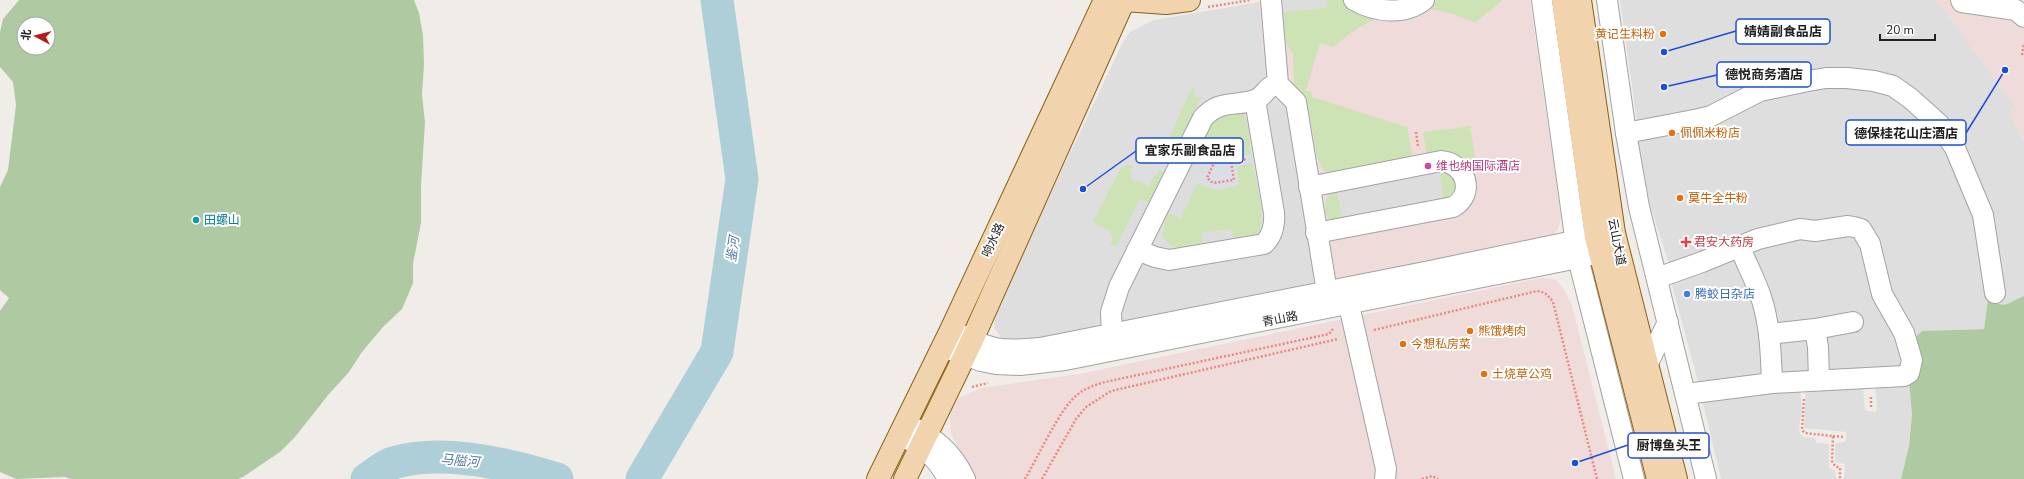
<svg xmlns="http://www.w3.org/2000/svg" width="2024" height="479" font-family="'Nunito Sans','Noto Sans SC',sans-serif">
	<rect width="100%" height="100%" fill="#f0ede9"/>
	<g fill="#dfdede">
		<path d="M1620,0H1934L1949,16L2015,107L2010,112L2024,142V296L2017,299L2010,304L2000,306L1994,302L1961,157L1876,76L1637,122Z"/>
		<path d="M1259,2L1268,98H1275L1287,103L1321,285L1018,343L1003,340L994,328L995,311L1123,42L1130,32L1154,20Z"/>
		<path d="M1798,87L1878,88L1938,127L1978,220L1982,281L1988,299L1984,329L1922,331L1915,342L1900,313L1861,223L1670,267L1650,205L1638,139Z"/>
		<path d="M1855,234L1890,320L1905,371L1824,374L1822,340L1773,330L1751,246L1755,243Z"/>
		<path d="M1734,259L1751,288L1769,376L1698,382L1671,281Z"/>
		<path d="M1811,334L1814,375L1777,379L1774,337Z"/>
		<path d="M1909,380L1912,415L1909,446L1901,479H1844L1845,464L1835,462V444L1846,441V432L1804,428L1806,389L1863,387L1865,410L1875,412L1877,409L1875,385Z"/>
		<path d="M1800,386L1802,410L1799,427L1800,434L1803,437L1815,438L1816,443L1829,444V468L1835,470L1836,479H1721L1702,399Z"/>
	</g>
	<g fill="#eedbda">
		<path d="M1275,0H1530L1561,217L1558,229L1554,234L1543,239L1321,285L1292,109L1281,100L1268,99L1259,2Z"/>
		<path d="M1934,0H1996L2024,5V142L2010,112L2015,107L1949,16Z"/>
		<path d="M1541,278L1557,280L1566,293L1572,305L1616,479H975L951,434L950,414L954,405L959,398L980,388L1079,374Z"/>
	</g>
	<g fill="#cde3b6">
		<path d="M1327,0H1349L1386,16C1366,21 1349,33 1334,47L1320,43L1306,90L1312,93V97L1407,127L1413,158L1328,173L1323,170L1317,157L1308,107L1294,86L1293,54L1286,43L1283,12L1327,7Z"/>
		<path d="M1437,0H1503L1475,23C1459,15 1439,9 1421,9L1432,5Z"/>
		<path d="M1194,86L1195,97H1201L1169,165L1163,162L1172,142L1168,140L1191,90Z"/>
		<path d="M1240,110C1250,118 1249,142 1251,154L1234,158L1232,146L1213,148L1215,143L1202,137L1211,122L1220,113Z"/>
		<path d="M1470,125L1477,169C1466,153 1444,155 1427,156L1423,132L1465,127Z"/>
		<path d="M1252,163C1255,178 1270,226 1255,236C1250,239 1240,239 1234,241L1232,229L1202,233L1203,245C1185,247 1172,255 1162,235L1168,212L1181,218L1197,183L1212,189L1239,185L1237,167Z"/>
		<path d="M1127,164L1132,166L1129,171L1132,173L1130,178L1148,186L1159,170L1166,172L1151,204L1140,199L1116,247L1110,244L1113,238L1110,236L1111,231L1093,222L1122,166L1125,167Z"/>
		<path d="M1445,171L1453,175L1458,191L1444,204L1439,172Z"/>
		<path d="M1337,190L1343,222H1331C1322,210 1322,196 1337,190Z"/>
	</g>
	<g fill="#afcaa3" fill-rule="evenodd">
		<path d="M19,0H414L419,13L423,35L424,64L422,95L425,122L421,186V223L413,264V283L402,309L383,327L362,352L349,372L329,394L295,437L280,452L243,477L238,479H71L65,477L16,479L0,472V311L9,298L0,290V187L8,170L16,105L13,82L0,67V32L3,19ZM24,24H48V48H24Z"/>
		<path d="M2024,296V479H1901L1909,446L1912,415L1909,380L1917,336L1922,331L1984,329L1988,299C2009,310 2005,303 2024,296Z"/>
	</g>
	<g fill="#ddd">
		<path d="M1281,0H1327L1328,7L1283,12Z"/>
		<path d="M1276,104L1284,106L1289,111L1312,238L1286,243L1264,121L1268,108Z"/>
		<path d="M1202,137L1215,143L1181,218L1168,212Z"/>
		<path d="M1439,172L1444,204L1343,222L1337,190Z"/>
		<path d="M1141,199L1151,204L1127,252L1116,247Z"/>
		<path d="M1232,229L1234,241L1203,245L1202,233Z"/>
	</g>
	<path fill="#dddde6" d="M1232,146L1234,158L1251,154L1252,163L1237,167L1239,185L1217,190L1197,183L1213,148Z"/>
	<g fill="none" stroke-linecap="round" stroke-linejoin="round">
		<g stroke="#afcfd8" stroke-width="33">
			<path d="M367,479C375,474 384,466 393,463C442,448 509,464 557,479"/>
			<path d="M642,479L717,352L742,179L717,0"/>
		</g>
		<g stroke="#a2a2a2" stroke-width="22">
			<g id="minor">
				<path d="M1271,0L1278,84L1296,102L1327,292"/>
				<path d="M1354,0C1375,12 1404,16 1424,0"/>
				<path d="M1542,0L1578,258L1634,479"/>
				<path d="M1607,0L1626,133L1639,207L1706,479"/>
				<path d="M1961,0L1962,2L2016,10L2024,17"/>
				<path d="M1626,133L1699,119L1711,116L1760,91L1808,81L1826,78H1847L1874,81L1893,86L1910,98L1939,124L1955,148L1983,215L1995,293"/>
				<path d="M1309,187L1441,161C1466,163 1476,194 1453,207L1316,233"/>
				<path d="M1739,245C1746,263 1755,279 1761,297C1770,324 1771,354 1772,383"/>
				<path d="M1137,250L1155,257L1169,260L1264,244C1273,235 1275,225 1274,213L1255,100"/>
				<path d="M1657,278L1702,262L1758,239L1800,229L1815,231L1848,226L1854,227L1861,229L1870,244L1882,294L1904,333L1912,360L1909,373L1904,376L1772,383L1686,394"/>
				<path d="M1349,305L1386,469L1385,479"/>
				<path d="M1815,329L1818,347L1819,380"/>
				<path d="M957,333C992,350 1001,352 1040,348L1430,271L1612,233"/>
				<path d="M1769,334L1815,329L1853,322"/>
				<path d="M1112,335L1111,312L1119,287L1203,118C1220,99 1234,107 1255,100C1266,96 1264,87 1278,84"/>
				<path d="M943,347L981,361L996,364L1020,365L1065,360L1578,258L1615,249"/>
				<path d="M1647,365L1668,322"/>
				<path d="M906,424C934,437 952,451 965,479"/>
				<path d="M908,439C926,448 939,461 948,479"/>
			</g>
		</g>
		<g stroke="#8a6114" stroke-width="24">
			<g id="major">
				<path d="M1563,0L1596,237L1658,479"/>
				<path d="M1580,0L1614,233L1676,479"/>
				<path d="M878,479L951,330L1105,0"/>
				<path d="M905,479L965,355L972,340L1124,0L1166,3L1189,0"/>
			</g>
		</g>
		<g stroke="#e98a81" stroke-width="2.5" stroke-dasharray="2 2" stroke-linecap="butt">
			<path d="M1208,7L1251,0"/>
			<path d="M2022,55L2024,43"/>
			<path d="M1416,132L1418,146"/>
			<path d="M1231,162L1234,180L1213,183L1207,178L1218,154L1229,152L1231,162L1247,159"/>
			<path d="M1374,330L1537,291C1545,292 1548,295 1553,302L1597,479"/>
			<path d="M972,387L988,383"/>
			<path d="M1804,399L1802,430L1805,433L1833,436L1832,461L1835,466L1840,468V479"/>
			<path d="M1871,407V397"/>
			<path d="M1833,436L1844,437"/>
			<path d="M1025,479C1037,459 1060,408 1077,395C1085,388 1095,385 1105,382L1329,334L1333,329"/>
			<path d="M1042,479L1076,419L1086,407L1111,391L1338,339"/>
			<path d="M1422,479L1432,476L1438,479"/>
		</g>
		<use href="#minor" stroke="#fff" stroke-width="20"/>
		<use href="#major" stroke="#f1d3ad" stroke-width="22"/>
	</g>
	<g fill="#e8710a" stroke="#fff" stroke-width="1.5">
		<circle cx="1663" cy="34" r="4"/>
		<circle cx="1672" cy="133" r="4"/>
		<circle cx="1680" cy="198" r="4"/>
		<circle cx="1470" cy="331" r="4"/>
		<circle cx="1403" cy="344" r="4"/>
		<circle cx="1484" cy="374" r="4"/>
	</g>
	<circle fill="#d1479c" stroke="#fff" stroke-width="1.5" cx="1428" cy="166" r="4"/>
	<circle fill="#0f9aa8" stroke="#fff" stroke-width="1.5" cx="196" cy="220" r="4"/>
	<path fill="#e0444e" stroke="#fff" stroke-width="1.5" d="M1684 236h4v4h4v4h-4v4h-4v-4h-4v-4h4z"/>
	<circle fill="#3f7fe0" stroke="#fff" stroke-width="1.5" cx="1687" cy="294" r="4"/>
	<g text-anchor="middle" stroke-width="4" stroke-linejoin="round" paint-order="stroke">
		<g font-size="12" fill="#c56008" stroke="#fff" text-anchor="start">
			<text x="1655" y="38" text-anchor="end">黄记生料粉</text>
			<text x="1680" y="137">佩佩米粉店</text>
			<text x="1688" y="202">莫牛全牛粉</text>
			<text x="1478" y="335">熊饿烤肉</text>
			<text x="1411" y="348">今想私房菜</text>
			<text x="1492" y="378">土烧草公鸡</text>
		</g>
		<g font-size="12" fill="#b23c85" stroke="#fff" text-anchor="start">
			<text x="1436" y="170">维也纳国际酒店</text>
		</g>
		<g font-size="12" fill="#0d838f" stroke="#fff" text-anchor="start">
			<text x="204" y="224">田螺山</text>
		</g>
		<g font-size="12" fill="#212121" stroke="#fff">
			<text transform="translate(993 240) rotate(-65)" y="4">响水路</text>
			<text transform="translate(1617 242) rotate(79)" y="4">云山大道</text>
			<text transform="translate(1280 319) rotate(-11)" y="4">青山路</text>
		</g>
		<g font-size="12" fill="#be3a42" stroke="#fff" text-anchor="start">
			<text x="1694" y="246">君安大药房</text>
		</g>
		<g font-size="12" fill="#366cbe" stroke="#fff" text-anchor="start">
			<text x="1695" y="298">腾蛟日杂店</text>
		</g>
		<g font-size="13" font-style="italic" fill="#557a9e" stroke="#fff">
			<text transform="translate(732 249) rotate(-82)" y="5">鉴河</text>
			<text transform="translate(460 460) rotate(5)" y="5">马隘河</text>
		</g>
	</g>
	<path fill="none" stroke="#1d4ed8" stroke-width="1.5" d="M1664 52L1736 31M1664 87L1717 75M2005 70L1966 133M1083 189L1136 151M1575 463L1628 445"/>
	<g fill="#1d4ed8" stroke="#fff" stroke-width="1.5">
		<circle cx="1664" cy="52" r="4"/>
		<circle cx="1664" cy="87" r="4"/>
		<circle cx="2005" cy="70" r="4"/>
		<circle cx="1083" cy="189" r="4"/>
		<circle cx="1575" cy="463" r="4"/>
	</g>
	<g fill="#fff" stroke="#1d4ed8" stroke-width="1.5">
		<rect x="1736" y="19" width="94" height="25" rx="4"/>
		<rect x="1717" y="62" width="94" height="25" rx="4"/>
		<rect x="1846" y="120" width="120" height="25" rx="4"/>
		<rect x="1136" y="138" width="107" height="25" rx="4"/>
		<rect x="1628" y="433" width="81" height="25" rx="4"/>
	</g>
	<g font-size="13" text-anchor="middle" font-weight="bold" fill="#212121">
		<text x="1783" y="36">婧婧副食品店</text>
		<text x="1764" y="79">德悦商务酒店</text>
		<text x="1906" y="138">德保桂花山庄酒店</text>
		<text x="1190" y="155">宜家乐副食品店</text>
		<text x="1669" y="450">厨博鱼头王</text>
	</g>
	<g transform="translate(36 36) rotate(277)"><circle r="19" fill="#ffffff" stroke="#a6a6a6"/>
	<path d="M0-3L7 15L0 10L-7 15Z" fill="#b81a1c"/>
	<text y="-6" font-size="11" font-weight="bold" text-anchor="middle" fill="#212121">北</text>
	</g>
	<path d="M1880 34v6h55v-6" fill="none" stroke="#212121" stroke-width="2"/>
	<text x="1886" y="34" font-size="12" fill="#212121" stroke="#ffffff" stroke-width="3" paint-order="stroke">20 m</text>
</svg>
